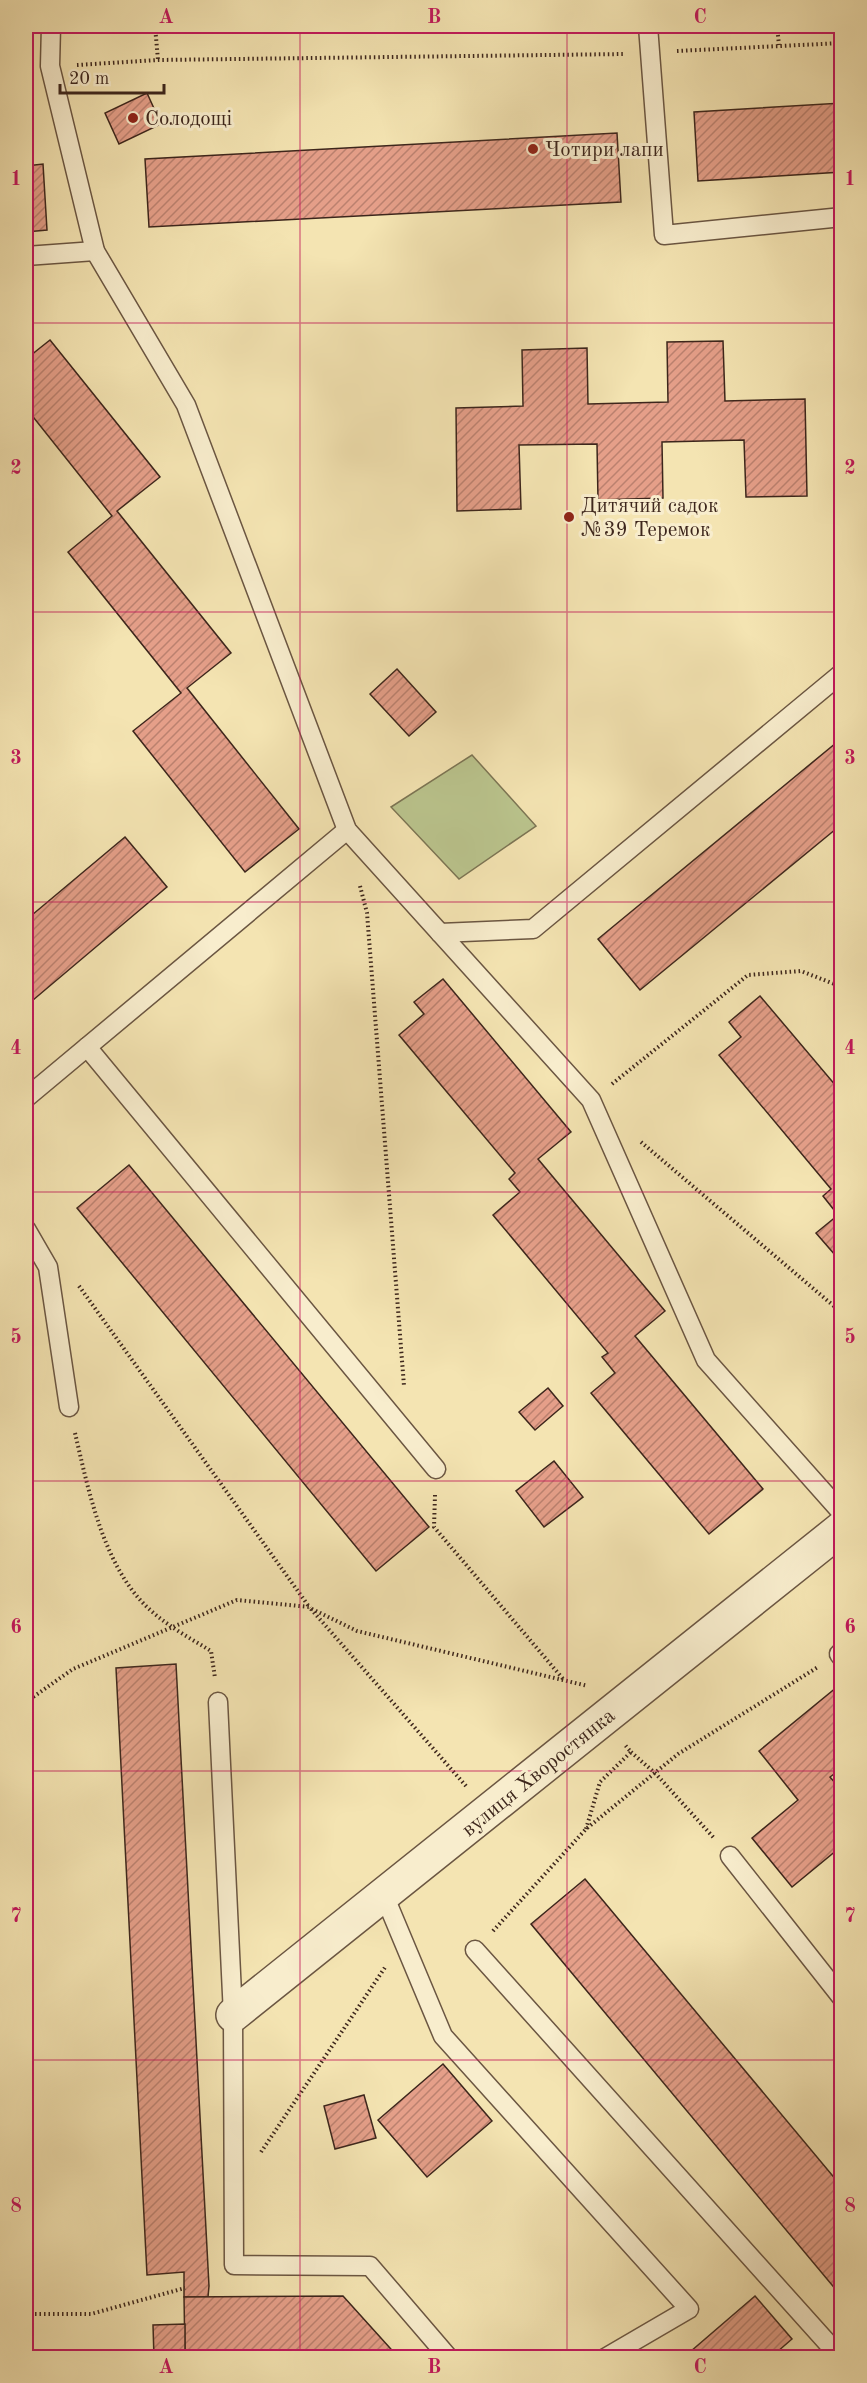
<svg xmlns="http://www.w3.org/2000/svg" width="867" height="2383" font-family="'Old Standard TT',serif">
	<defs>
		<pattern id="building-hatch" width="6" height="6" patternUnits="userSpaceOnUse" patternTransform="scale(1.5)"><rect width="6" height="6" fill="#e59f89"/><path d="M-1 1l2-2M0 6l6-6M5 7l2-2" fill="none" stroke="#bb816f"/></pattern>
	</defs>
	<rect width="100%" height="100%" fill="#f4e4b2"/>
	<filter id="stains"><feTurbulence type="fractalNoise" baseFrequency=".00333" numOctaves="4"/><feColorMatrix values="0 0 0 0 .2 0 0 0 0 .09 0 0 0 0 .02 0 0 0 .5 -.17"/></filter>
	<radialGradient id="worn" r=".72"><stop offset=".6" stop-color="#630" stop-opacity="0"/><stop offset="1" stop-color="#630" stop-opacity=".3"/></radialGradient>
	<path fill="#bac48d" stroke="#7c7554" stroke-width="1.5" d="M472,755L536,826L459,879L391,807Z"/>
	<g fill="url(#building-hatch)" stroke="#3d261c" stroke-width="1.5">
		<path d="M147,93L161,124L119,144L105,113Z"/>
		<path d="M842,103V172L698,181L694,112Z"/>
		<path d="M617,133L621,202L149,227L145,159Z"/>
		<path d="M43,164L47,230L26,232V166Z"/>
		<path d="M50,340L160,477L117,511L231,653L187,688L299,829L245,872L133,731L181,693L68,552L112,516L26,408V359Z"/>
		<path d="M723,341L725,401L805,399L807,496L746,497L744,440L662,442L663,498L598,500L597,444L519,445L521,509L457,511L456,408L523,406L522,350L587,348L588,404L668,402L667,342Z"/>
		<path d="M397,669L436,712L409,736L370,694Z"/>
		<path d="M842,738V824L640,990L598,939Z"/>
		<path d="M125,837L167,887L26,1006V920Z"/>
		<path d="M443,979L571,1132L538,1159L665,1311L635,1336L763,1489L709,1534L591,1393L615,1373L602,1357L608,1353L493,1215L520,1192L509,1179L515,1173L399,1035L424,1014L414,1002Z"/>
		<path d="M760,996L842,1093V1263L816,1233L838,1215L823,1196L831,1189L719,1055L741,1037L729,1022Z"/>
		<path d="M129,1165L429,1527L376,1571L77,1208Z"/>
		<path d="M548,1388L563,1406L535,1430L519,1412Z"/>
		<path d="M26,1438L32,1527H26Z"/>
		<path d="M554,1461L583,1497L544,1527L516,1491Z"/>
		<path d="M176,1664L209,2286L208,2297H184V2272L147,2275L116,1668Z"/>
		<path d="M837,1687L842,1692V1768L830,1777L842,1791V1855L837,1850L792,1887L752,1838L798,1800L759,1751Z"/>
		<path d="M585,1879L842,2187V2287L837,2291L531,1924Z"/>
		<path d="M443,2064L492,2121L427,2177L378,2120Z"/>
		<path d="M364,2095L376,2138L335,2149L324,2106Z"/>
		<path d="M343,2296L399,2358H315L312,2355L185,2356L184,2297Z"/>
		<path d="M755,2296L792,2339L770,2358H683Z"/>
		<path d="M185,2324V2356L312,2355V2358H154L153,2325Z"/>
	</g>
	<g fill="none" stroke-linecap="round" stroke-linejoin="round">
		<g stroke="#6b5642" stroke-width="21">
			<g id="service">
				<path d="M51,26L50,66L95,251L186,405L347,830L591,1100L706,1360L842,1513"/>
				<path d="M648,26L664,235L842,217"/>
				<path d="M26,256L95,251"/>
				<path d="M440,933L533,929L842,673"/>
				<path d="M87,1047L436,1469"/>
				<path d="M26,1098L347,830"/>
				<path d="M26,1229L48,1267L69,1407"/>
				<path d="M839,1654L842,1658"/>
				<path d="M218,1702L233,2015L234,2265L370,2266L449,2358"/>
				<path d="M730,1856L842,1998"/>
				<path d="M384,1895L443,2036L689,2309L605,2358"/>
				<path d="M475,1950L841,2358"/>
			</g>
		</g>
		<g stroke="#6b5642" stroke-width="36">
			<path id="minor" d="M233,2015L842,1528"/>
		</g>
		<g stroke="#3d261c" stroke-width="4" stroke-dasharray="1.5 3" stroke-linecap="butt">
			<path d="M155,26L158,60"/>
			<path d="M777,26L779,45"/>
			<path d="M677,51L842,43"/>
			<path d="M77,65L158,60L624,54"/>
			<path d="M360,886L367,913L404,1386"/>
			<path d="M612,1084L748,975L801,971L842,987"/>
			<path d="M641,1142L842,1313"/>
			<path d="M79,1286L310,1608"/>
			<path d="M75,1433C88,1488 102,1560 143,1603C162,1623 188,1637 211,1651L215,1678"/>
			<path d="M435,1495L434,1527L564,1680"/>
			<path d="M26,1702L73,1669L237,1600L310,1607"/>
			<path d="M631,1752L656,1774L714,1838"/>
			<path d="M466,1786L310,1608L357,1631L588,1686"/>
			<path d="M586,1829L600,1782L631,1752L625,1745"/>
			<path d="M493,1931L586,1829L678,1754L818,1667"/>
			<path d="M261,2152L386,1966"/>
			<path d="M26,2314H91L185,2288"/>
		</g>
		<use href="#service" stroke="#f8edcd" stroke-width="18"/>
		<use href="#minor" stroke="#f8edcd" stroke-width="33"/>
	</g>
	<path fill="none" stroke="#c2185b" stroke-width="1.5" stroke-opacity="0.55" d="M300,26V2358M567,26V2358M26,323H842M26,612H842M26,902H842M26,1192H842M26,1481H842M26,1771H842M26,2060H842"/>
	<g fill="#8f2418" stroke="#f8edcd" stroke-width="2">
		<circle cx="133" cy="118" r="6"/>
		<circle cx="533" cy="149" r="6"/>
		<circle cx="569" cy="517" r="6"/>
	</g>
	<g text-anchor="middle" stroke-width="6" stroke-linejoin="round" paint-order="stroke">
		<g font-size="21" fill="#3d261c" stroke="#f8edcd" text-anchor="start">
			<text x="145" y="125">Солодощі</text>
			<text x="545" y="156">Чотири лапи</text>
			<text x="581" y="512">Дитячий садок<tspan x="581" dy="24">№39 Теремок</tspan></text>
		</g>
		<g font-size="21" fill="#3d261c" stroke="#f8edcd">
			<text transform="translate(538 1772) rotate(-39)" y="7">вулиця Хворостянка</text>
		</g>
	</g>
	<rect width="867" height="2383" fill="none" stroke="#f4e4b2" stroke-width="66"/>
	<path d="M60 84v9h104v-9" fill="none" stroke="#3d261c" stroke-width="3"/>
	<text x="69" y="84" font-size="18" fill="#3d261c" stroke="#f8edcd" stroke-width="4.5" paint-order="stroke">20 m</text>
	<rect x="33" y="33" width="801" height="2317" fill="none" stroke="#c2185b" stroke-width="2"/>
	<g font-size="20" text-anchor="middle" font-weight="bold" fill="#c2185b">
		<text x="166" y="23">A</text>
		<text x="434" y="23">B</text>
		<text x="700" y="23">C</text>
		<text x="16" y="185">1</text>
		<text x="850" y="185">1</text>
		<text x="16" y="474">2</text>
		<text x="850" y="474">2</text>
		<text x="16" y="764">3</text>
		<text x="850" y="764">3</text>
		<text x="16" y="1054">4</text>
		<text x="850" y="1054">4</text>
		<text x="16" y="1343">5</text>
		<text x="850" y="1343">5</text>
		<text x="16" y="1633">6</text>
		<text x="850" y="1633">6</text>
		<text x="16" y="1922">7</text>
		<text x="850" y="1922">7</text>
		<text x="16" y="2212">8</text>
		<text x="850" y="2212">8</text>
		<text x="166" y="2373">A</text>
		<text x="434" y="2373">B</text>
		<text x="700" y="2373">C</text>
	</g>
	<rect width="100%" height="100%" filter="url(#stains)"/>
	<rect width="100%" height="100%" fill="url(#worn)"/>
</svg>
